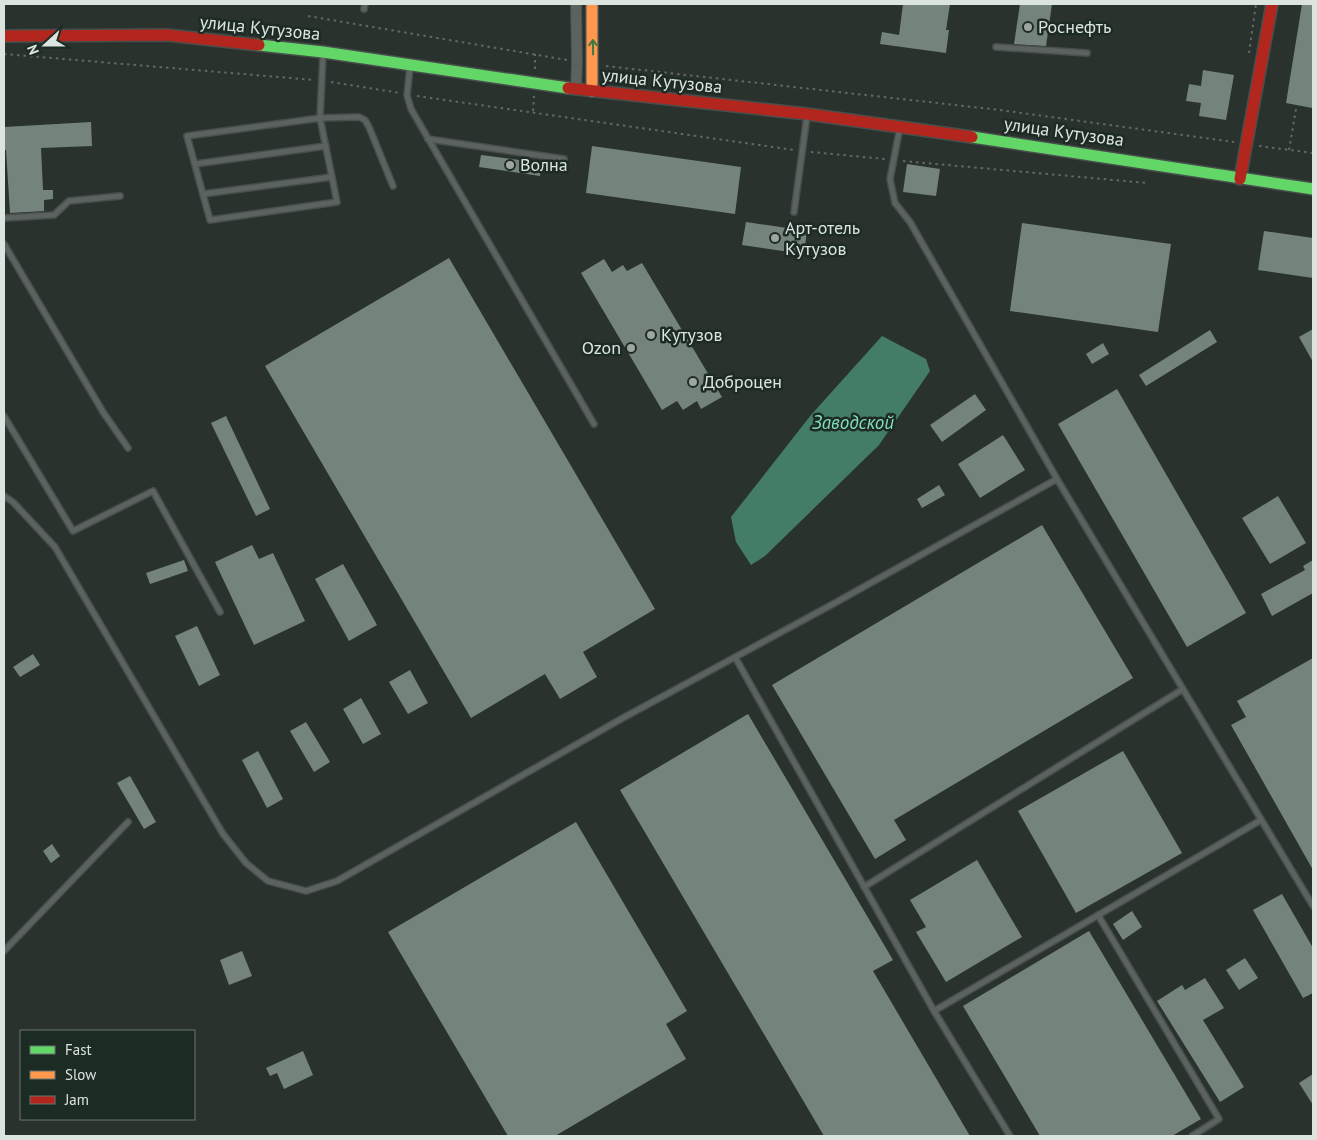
<svg xmlns="http://www.w3.org/2000/svg" width="1317" height="1140" font-family="'PT Sans',sans-serif">
	<rect width="100%" height="100%" fill="#2a322e"/>
	<path fill="#447d66" d="M882,336L926,359L930,371L879,445L765,556L751,565L736,542L731,517L811,415Z"/>
	<g fill="#74847d">
		<path d="M903,4H950L946,30H949L946,53L880,44L882,32L899,35Z"/>
		<path d="M1020,4H1052L1046,46L1014,44Z"/>
		<path d="M1302,4H1313L1312,108L1286,103Z"/>
		<path d="M1203,70L1234,75L1226,120L1199,116L1201,103L1186,101L1189,84L1201,86Z"/>
		<path d="M91,122L92,146L41,148L43,190H53V199L44,200V211L10,213L6,150H4V127Z"/>
		<path d="M592,146L741,167L735,214L586,193Z"/>
		<path d="M481,155L542,163L540,176L479,167Z"/>
		<path d="M907,164L940,169L936,196L903,192Z"/>
		<path d="M746,222L807,231L804,254L742,245Z"/>
		<path d="M1022,223L1171,244L1158,332L1010,311Z"/>
		<path d="M1264,231L1313,238V278L1258,270Z"/>
		<path d="M449,258L655,609L583,652L597,677L560,699L545,674L471,718L265,366Z"/>
		<path d="M604,259L612,272L623,265L627,271L642,263L722,397L701,409L697,401L683,410L677,401L662,410L581,273Z"/>
		<path d="M1313,329V362L1299,337Z"/>
		<path d="M1210,330L1217,342L1146,386L1139,375Z"/>
		<path d="M1103,343L1109,354L1092,364L1086,354Z"/>
		<path d="M1117,389L1246,613L1187,647L1058,424Z"/>
		<path d="M975,394L986,410L942,442L930,425Z"/>
		<path d="M226,416L270,509L256,516L211,423Z"/>
		<path d="M1003,435L1025,470L980,498L958,464Z"/>
		<path d="M939,485L945,495L922,508L917,499Z"/>
		<path d="M1278,496L1306,543L1270,564L1242,518Z"/>
		<path d="M1042,525L1133,678L894,820L906,840L875,859L772,685Z"/>
		<path d="M252,545L259,559L273,553L305,621L254,645L215,562Z"/>
		<path d="M184,560L188,571L150,584L146,573Z"/>
		<path d="M1313,560V593L1272,616L1261,594L1305,570L1303,566Z"/>
		<path d="M343,564L377,625L349,641L315,579Z"/>
		<path d="M197,626L220,675L199,686L175,636Z"/>
		<path d="M33,654L40,665L20,677L13,667Z"/>
		<path d="M1313,658V870L1231,725L1246,717L1237,701Z"/>
		<path d="M410,670L428,703L408,714L389,682Z"/>
		<path d="M361,698L381,734L363,744L343,709Z"/>
		<path d="M748,714L893,960L873,971L970,1136H824L620,790Z"/>
		<path d="M306,722L330,762L314,772L290,731Z"/>
		<path d="M258,751L283,799L267,808L242,760Z"/>
		<path d="M1123,751L1182,853L1076,913L1018,811Z"/>
		<path d="M130,776L156,822L144,829L117,783Z"/>
		<path d="M576,822L687,1011L666,1024L686,1059L555,1136H508L388,932Z"/>
		<path d="M52,844L60,856L51,863L43,851Z"/>
		<path d="M977,860L1022,937L946,982L916,932L926,927L910,900Z"/>
		<path d="M1282,894L1313,948V993L1303,998L1253,910Z"/>
		<path d="M1132,911L1142,927L1123,940L1113,924Z"/>
		<path d="M1089,931L1201,1119L1172,1136H1040L963,1006Z"/>
		<path d="M242,951L252,976L229,985L220,960Z"/>
		<path d="M1245,958L1258,978L1239,990L1226,970Z"/>
		<path d="M1205,978L1224,1008L1203,1020L1244,1087L1220,1102L1157,1001L1182,985L1185,990Z"/>
		<path d="M303,1051L313,1075L284,1089L277,1073L270,1076L266,1068Z"/>
		<path d="M1313,1074V1105L1299,1083Z"/>
	</g>
	<g fill="none" stroke-linecap="round" stroke-linejoin="round">
		<g stroke="#474e4b" stroke-width="8">
			<g id="lane">
				<path d="M364,9L365,4"/>
				<path d="M996,47L1087,53"/>
				<path d="M323,54L320,118L337,202L210,220L187,136L320,118L359,117L365,120L369,127L393,186"/>
				<path d="M410,67L407,95L411,109L594,424"/>
				<path d="M428,139L564,159"/>
				<path d="M195,164L326,146"/>
				<path d="M203,194L332,177"/>
				<path d="M794,212L807,116"/>
				<path d="M4,218L54,215L69,201L120,196"/>
				<path d="M4,244L103,412L128,448"/>
				<path d="M4,416L73,531L153,491L220,612"/>
				<path d="M1057,479L1313,906"/>
				<path d="M4,496L13,502L55,547L223,834L246,863L268,881L306,891L337,881L621,719L833,604L1057,479L910,222L895,203L890,179L900,127"/>
				<path d="M735,657L934,1011L1261,820"/>
				<path d="M864,887L1183,689"/>
				<path d="M1098,915L1219,1119L1192,1136"/>
				<path d="M4,951L128,822"/>
				<path d="M934,1011L1010,1136"/>
			</g>
		</g>
		<g stroke="#474e4b" stroke-width="12">
			<path id="street" d="M576,89L577,62L576,4"/>
		</g>
		<g stroke="#474e4b" stroke-width="14">
			<g id="fast">
				<path d="M259,45L323,52L568,88"/>
				<path d="M972,137L1313,189"/>
			</g>
		</g>
		<g stroke="#474e4b" stroke-width="14">
			<path id="slow" d="M592,4V91"/>
		</g>
		<g stroke="#474e4b" stroke-width="14">
			<g id="jam">
				<path d="M4,36L167,35L259,45"/>
				<path d="M568,88L807,114L972,137"/>
				<path d="M1240,179L1272,4"/>
			</g>
		</g>
		<g stroke="#636866" stroke-width="2" stroke-dasharray="2.5 4" stroke-linecap="butt">
			<path d="M308,16L567,60"/>
			<path d="M1249,53L1256,4"/>
			<path d="M4,54L314,80"/>
			<path d="M606,66L1000,110L1234,142"/>
			<path d="M535,69V54"/>
			<path d="M331,82L400,93"/>
			<path d="M417,96L794,150"/>
			<path d="M533,111L534,96"/>
			<path d="M1259,146L1313,153"/>
			<path d="M1289,150L1296,109"/>
			<path d="M811,152L885,159"/>
			<path d="M903,161L1147,183"/>
		</g>
		<use href="#lane" stroke="#5c625f" stroke-width="5"/>
		<use href="#street" stroke="#5c625f" stroke-width="10"/>
		<use href="#fast" stroke="#63d668" stroke-width="11"/>
		<use href="#slow" stroke="#ff974d" stroke-width="11"/>
		<use href="#jam" stroke="#b3261e" stroke-width="11"/>
	</g>
	<defs><path id="oneway-shaft" d="M-6 0H5M1.5-3L5.5 0L1.5 3" fill="none" stroke-width="1.6" stroke-linecap="round" stroke-linejoin="round" transform="scale(1.25)"/></defs>
	<use stroke="#3c7843" href="#oneway-shaft" transform="translate(593 47) rotate(-91)"/>
	<g fill="#9ea6a2" stroke="#1d2b25" stroke-width="2">
		<circle cx="1028" cy="27" r="5"/>
		<circle cx="510" cy="165" r="5"/>
		<circle cx="775" cy="238" r="5"/>
		<circle cx="651" cy="335" r="5"/>
		<circle cx="631" cy="348" r="5"/>
		<circle cx="693" cy="382" r="5"/>
	</g>
	<g text-anchor="middle" stroke-width="5" stroke-linejoin="round" paint-order="stroke">
		<g font-size="18" fill="#dce4e0" stroke="#1d2b25" text-anchor="start">
			<text x="1038" y="33">Роснефть</text>
			<text x="520" y="171">Волна</text>
			<text x="785" y="234">Арт-отель<tspan x="785" dy="21">Кутузов</tspan></text>
			<text x="661" y="341">Кутузов</text>
			<text x="621" y="354" text-anchor="end">Ozon</text>
			<text x="703" y="388">Доброцен</text>
		</g>
		<g font-size="18" fill="#dce4e0" stroke="#1d2b25">
			<text transform="translate(260 28) rotate(6)" y="6">улица Кутузова</text>
			<text transform="translate(662 81) rotate(6)" y="6">улица Кутузова</text>
			<text transform="translate(1064 132) rotate(8)" y="6">улица Кутузова</text>
		</g>
		<g font-size="19" font-style="italic" fill="#81dfb9" stroke="#1d2b25">
			<text x="853" y="429">Заводской</text>
		</g>
	</g>
	<rect width="1317" height="1140" fill="none" stroke="#dce4e0" stroke-width="10"/>
	<rect x="20" y="1030" width="175" height="90" fill="#1d2b25" stroke="#697570"/>
	<rect x="30" y="1046" width="25" height="8" fill="#63d668" stroke="#697570"/>
	<text x="65" y="1055" font-size="15" fill="#dce4e0">Fast</text>
	<rect x="30" y="1071" width="25" height="8" fill="#ff974d" stroke="#697570"/>
	<text x="65" y="1080" font-size="15" fill="#dce4e0">Slow</text>
	<rect x="30" y="1096" width="25" height="8" fill="#b3261e" stroke="#697570"/>
	<text x="65" y="1105" font-size="15" fill="#dce4e0">Jam</text>
	<g transform="translate(45 45) rotate(249)" stroke="#1d2b25" stroke-width="4" paint-order="stroke">
	<path d="M0-4L9 19L0 12L-9 19Z" fill="#dce4e0"/>
	<text y="-8" font-size="14" font-weight="bold" text-anchor="middle" fill="#dce4e0">N</text>
	</g>
</svg>
